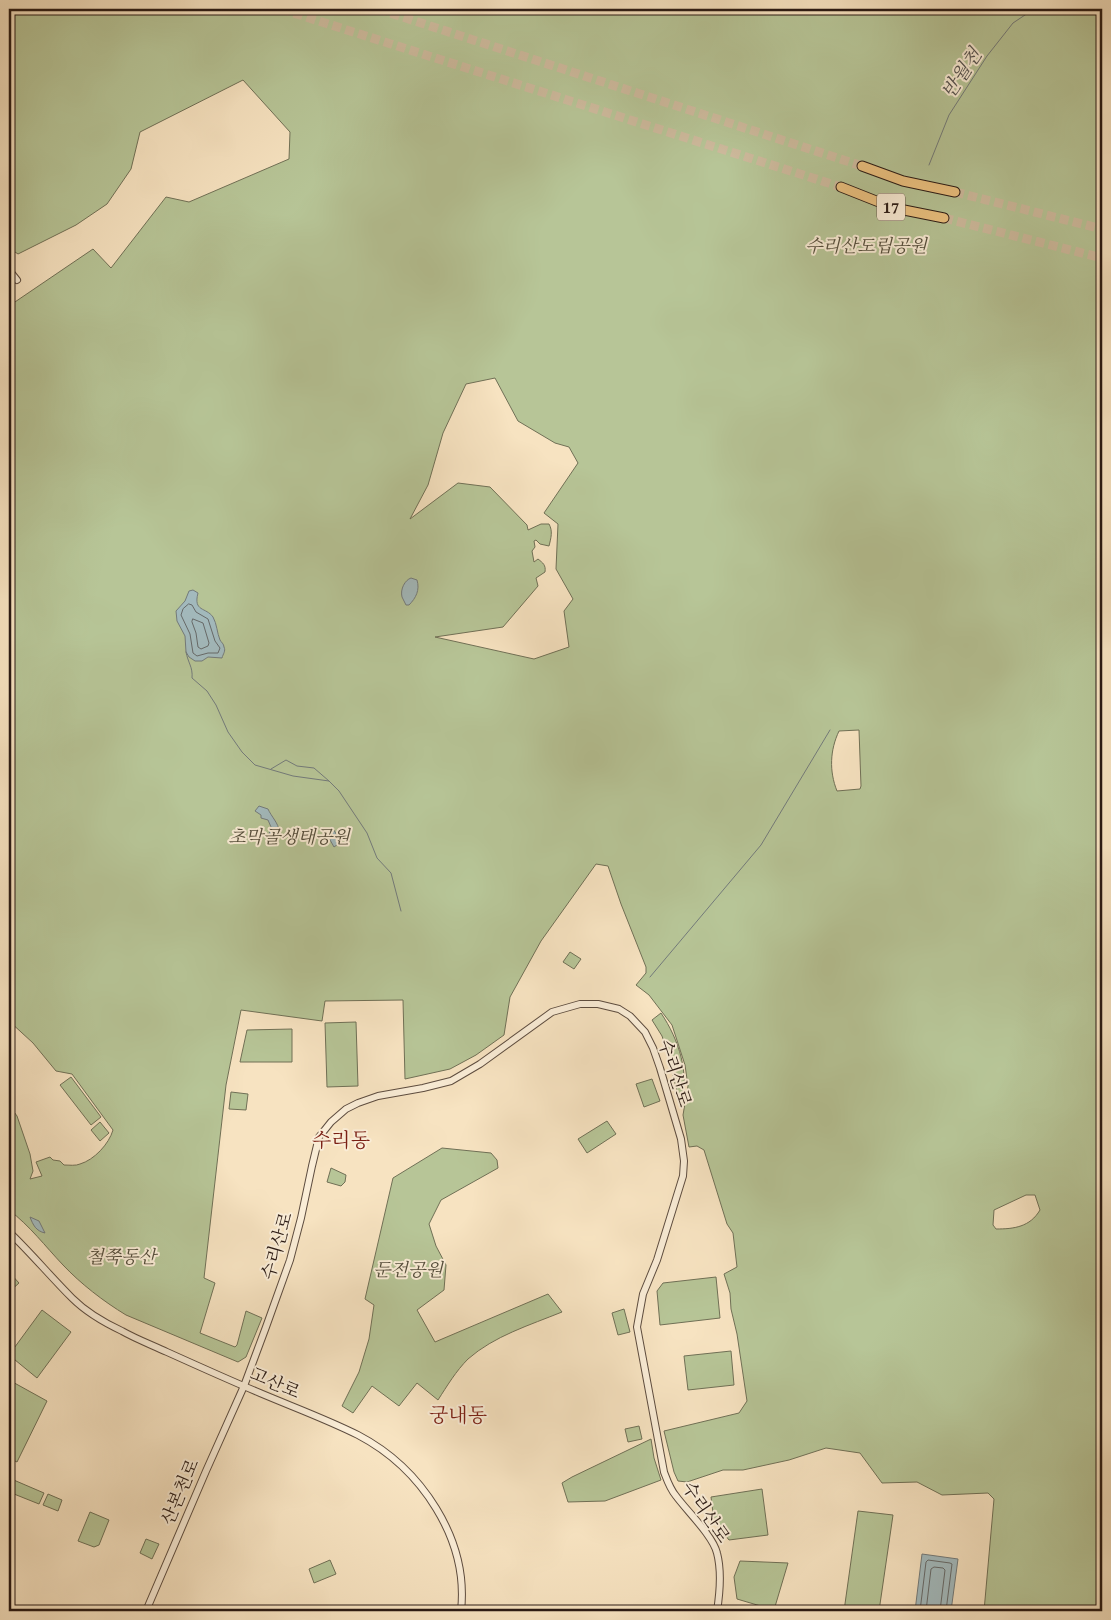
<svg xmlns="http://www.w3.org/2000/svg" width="1111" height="1620" font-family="'Gentium Book Plus','Noto Serif KR',serif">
	<rect width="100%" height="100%" fill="#f7e3c1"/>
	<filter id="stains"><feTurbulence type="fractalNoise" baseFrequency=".004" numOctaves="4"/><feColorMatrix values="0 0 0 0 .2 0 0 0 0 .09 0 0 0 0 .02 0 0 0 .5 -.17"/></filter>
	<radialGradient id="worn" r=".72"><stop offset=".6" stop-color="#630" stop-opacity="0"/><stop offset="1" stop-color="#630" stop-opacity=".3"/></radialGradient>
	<g fill="#b7c597" stroke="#707056" fill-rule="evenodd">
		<path d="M9,9H1102V1611H984L994,1499L988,1493L942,1495L917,1482L882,1483L860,1453L826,1448L789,1460L743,1470H723L687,1482L678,1481L674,1472L664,1431L739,1413L747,1401L737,1334L731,1309L730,1293L724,1274L737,1267L733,1233L727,1224L704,1150L697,1146L689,1147L683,1115L688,1086L685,1065L672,1025L649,995L636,985L646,973V967L621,904L608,866L596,864L541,941L510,997L504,1035L476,1055L450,1069L405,1079L403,1000L325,1001L322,1021L241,1010L226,1085L204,1278L215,1283L200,1333L235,1347L237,1345L246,1311L262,1318L246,1357L238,1362L126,1315C103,1301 81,1284 63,1265C45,1246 30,1226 9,1210V1105L17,1116L30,1154L33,1171L30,1179L42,1176L36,1162L50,1157L53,1160L60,1161L64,1165C69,1165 76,1166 80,1164C94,1160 109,1144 113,1130L72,1074L56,1071L33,1043L9,1021V306L93,249L111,268L166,197L189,202L289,159L290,132L243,80L140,132L131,169L107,204L76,225L18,254L9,248ZM495,378L518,421L555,443L569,447L578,463L544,513L558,524L556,569L573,599L564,611L569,647L534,659L435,637L503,627L538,586L536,578L545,572C546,565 543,563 538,559L534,562L532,551L535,547L534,541L536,540L540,544L549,546C551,538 553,531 549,524H541L528,530L527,525L490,487L458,483L410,519L428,485L443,433L466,384ZM859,730L861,786L860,789L837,791C829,771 830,750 839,731ZM1026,1195H1035L1040,1210C1030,1227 1014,1229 996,1229L993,1225L994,1210Z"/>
		<path d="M570,952L581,959L574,969L563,962Z"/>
		<path d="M661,1013C679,1040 690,1073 681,1106L665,1045L662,1036L652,1020Z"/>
		<path d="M356,1022L358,1086L327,1087L325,1023Z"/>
		<path d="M292,1029V1062H240L247,1030Z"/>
		<path d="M71,1077L101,1117L91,1125L60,1085Z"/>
		<path d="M652,1079L660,1101L644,1107L636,1084Z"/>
		<path d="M231,1092L248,1094L246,1110L229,1109Z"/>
		<path d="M607,1121L616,1134L587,1153L578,1139Z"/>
		<path d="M100,1122L109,1133L100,1141L91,1130Z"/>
		<path d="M442,1148L491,1153L497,1160L498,1168L441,1200L429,1224L436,1246L446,1265L444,1290L417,1310L435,1342L548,1294L562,1312C530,1325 494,1336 468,1359C456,1371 447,1386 438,1400L417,1383L399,1406L372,1386L353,1413L342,1406L359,1372L369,1339L374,1305L365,1299L393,1178Z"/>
		<path d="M331,1168L346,1175L345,1182L341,1186L327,1182Z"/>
		<path d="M9,1272L19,1283L9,1292Z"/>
		<path d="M716,1277L720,1318L660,1325L657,1291L663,1283Z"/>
		<path d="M624,1309L630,1332L618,1335L612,1313Z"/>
		<path d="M42,1310L71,1332L37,1378L9,1355Z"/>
		<path d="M731,1351L734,1385L688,1390L684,1356Z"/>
		<path d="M9,1380L47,1401L17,1462L9,1458Z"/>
		<path d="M639,1426L642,1439L628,1442L625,1429Z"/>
		<path d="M651,1439L654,1458L661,1480L605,1501L568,1502L562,1483L572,1477Z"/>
		<path d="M9,1478L44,1493L39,1504L9,1492Z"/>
		<path d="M762,1489L768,1535L729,1540L714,1521L711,1497Z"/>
		<path d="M48,1494L62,1500L58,1511L43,1505Z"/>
		<path d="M858,1511L893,1515L879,1611H844Z"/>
		<path d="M90,1512L109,1520L99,1545L94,1547L78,1541Z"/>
		<path d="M146,1539L159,1544L152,1559L140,1553Z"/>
		<path d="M330,1560L336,1574L314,1583L309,1569Z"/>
		<path d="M740,1561L788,1563L774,1610L737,1599L734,1577Z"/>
	</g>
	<g fill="#a3bbbf" stroke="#737b7b">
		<path d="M411,578L417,580C420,590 416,598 409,605H406C405,602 403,600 402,597C400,589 405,580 411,578Z"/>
		<path d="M193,590L198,593C193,612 206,607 213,617C217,624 217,633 220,640C221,642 224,644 224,647C226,651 223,654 222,658L208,657L202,661H195L189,657L186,652L185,636L177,621L176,611L185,601L189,591Z"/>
		<path d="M259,806L268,809C271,816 279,824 279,831C279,835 278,840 277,844L273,842L269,834L271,827L268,820L261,818V815L255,811Z"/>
		<path d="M332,827L341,842L334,847L325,831Z"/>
		<path d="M30,1217L39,1221L45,1233C36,1231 33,1225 30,1217Z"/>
		<path d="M922,1554L958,1559L951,1611H915Z"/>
	</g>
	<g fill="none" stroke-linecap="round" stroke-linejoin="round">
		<g stroke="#666a6a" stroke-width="1">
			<path d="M189,604L192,605L196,612L208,619L215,641L220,648L218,653H208L197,656L193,653L190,634L181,615L183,609Z"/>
			<path d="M193,619L203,623L209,643L208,646L201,649L198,647L196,633L192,622Z"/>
			<path d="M920,1611L926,1562L928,1560L950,1563L952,1564L946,1611"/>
			<path d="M926,1611L931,1569L934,1567L943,1568L945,1570L940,1611"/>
		</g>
		<g stroke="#737b7b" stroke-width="1">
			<path d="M929,165L949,115L987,56L1013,23L1034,9"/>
			<path d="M186,652C188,663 193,667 192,678L207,691L216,705L228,732L242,752L255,765L293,776L329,781L339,791L367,833L377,858L391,873L401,911"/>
			<path d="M271,769L286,760L297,766L314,768L329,781"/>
			<path d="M650,977L761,845L830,730"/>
		</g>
		<g stroke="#cebb9e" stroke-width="9" stroke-dasharray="9 4.5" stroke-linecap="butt">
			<path d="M281,9L841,187"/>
			<path d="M378,9L862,166"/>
			<path d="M955,192L1102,229"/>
			<path d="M944,218L1102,258"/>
		</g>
		<g stroke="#5d4c3f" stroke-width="8">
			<g id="tertiary">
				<path d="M9,270L17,280"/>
				<path d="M9,1232C31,1253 50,1276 72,1298C85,1311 105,1323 122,1331C136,1339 152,1345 167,1352C198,1366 229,1380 260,1393C293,1407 326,1419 358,1435C421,1468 469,1539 461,1611"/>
				<path d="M146,1611L206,1471L244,1386L266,1327L290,1260L301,1218L312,1166L319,1137L331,1122L346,1109L358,1103L378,1096L423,1088L451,1081L480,1064L552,1012L580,1004H598L619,1009L630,1016L645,1032L653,1048L660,1068L681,1139L684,1161L683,1176L657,1260L643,1294L637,1327L664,1472C667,1480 670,1489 676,1496C687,1511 713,1536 717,1553C722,1572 720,1592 717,1611"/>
			</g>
		</g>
		<g stroke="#2a1a14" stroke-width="11">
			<g id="motorway">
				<path d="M862,166L903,181L955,192"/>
				<path d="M841,187L894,208L944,218"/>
			</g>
		</g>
		<use href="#tertiary" stroke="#faedd7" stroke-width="6"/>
		<use href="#motorway" stroke="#ecc280" stroke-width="9"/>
	</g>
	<g text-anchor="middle" stroke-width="4" stroke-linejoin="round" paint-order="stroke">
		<rect fill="#faedd7" stroke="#68594e" stroke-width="1" x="877" y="193.5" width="28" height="27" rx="4"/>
		<g font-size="16" font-weight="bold" fill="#2a1a14">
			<text x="891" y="213">17</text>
		</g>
		<g font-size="18" font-style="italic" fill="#544d3b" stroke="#faedd7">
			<text x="866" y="252">수리산도립공원</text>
			<text x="289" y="843">초막골생태공원</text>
			<text x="121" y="1263">철쭉동산</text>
			<text x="408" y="1276">둔전공원</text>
		</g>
		<g font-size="18" fill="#2a1a14" stroke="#faedd7">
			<text transform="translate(675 1073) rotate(72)" y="6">수리산로</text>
			<text transform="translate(277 1246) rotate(-74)" y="6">수리산로</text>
			<text transform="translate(275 1383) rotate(23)" y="6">고산로</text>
			<text transform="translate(180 1492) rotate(-67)" y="6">산본천로</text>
			<text transform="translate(706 1512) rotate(56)" y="6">수리산로</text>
		</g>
		<g font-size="19" font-style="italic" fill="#545250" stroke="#faedd7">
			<text transform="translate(961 73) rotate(-56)" y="7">반월천</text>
		</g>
		<g font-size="20" fill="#7a1f14" stroke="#faedd7">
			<text x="341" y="1147">수리동</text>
			<text x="458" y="1422">궁내동</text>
		</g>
	</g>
	<rect width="1111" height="1620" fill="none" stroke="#f7e3c1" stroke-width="30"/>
	<rect x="10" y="10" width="1091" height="1600" fill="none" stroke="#2a1a14" stroke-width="2.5"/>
	<rect x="15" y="15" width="1081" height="1590" fill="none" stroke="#2a1a14"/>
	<rect width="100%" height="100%" filter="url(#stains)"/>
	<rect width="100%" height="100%" fill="url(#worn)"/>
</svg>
